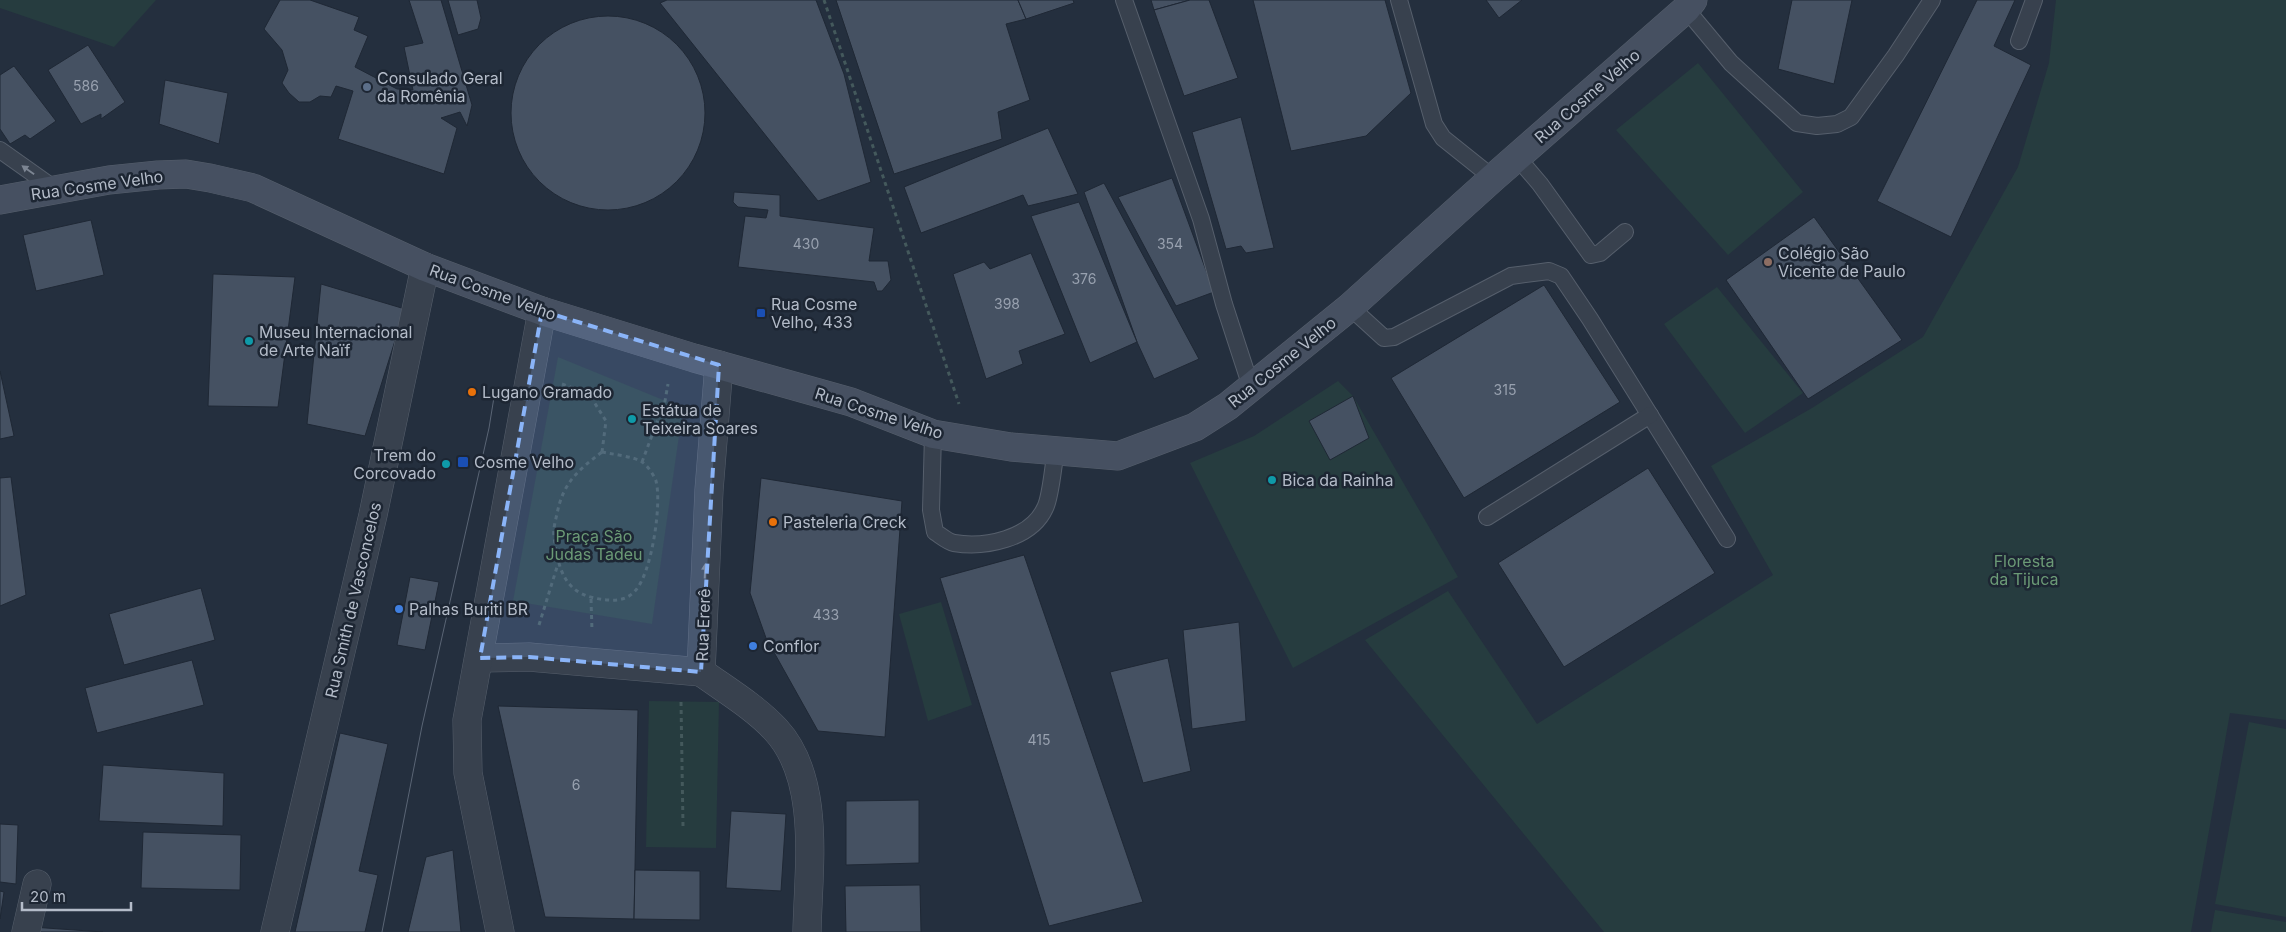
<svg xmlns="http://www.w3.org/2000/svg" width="2286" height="932" font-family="Inter,sans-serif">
	<rect width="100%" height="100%" fill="#242f3e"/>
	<g fill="#263c3f">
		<path d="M0,0H156L114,47L0,8Z"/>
		<path d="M2056,0H2286V720L2230,713L2191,932H1604L1365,640L1448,591L1537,724L1773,575L1711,466L1812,408L1923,337L2018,167L2049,63Z"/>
		<path d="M1698,63L1803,192L1728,255L1616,130Z"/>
		<path d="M1717,287L1803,393L1745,433L1664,324Z"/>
		<path d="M558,357L683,408L652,624L513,601Z"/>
		<path d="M1338,381L1353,396L1458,577L1293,668L1190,463L1254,436Z"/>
		<path d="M941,602L972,705L928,721L899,614Z"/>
		<path d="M649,701L719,702L716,848L646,847Z"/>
		<path d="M2249,722L2286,729V917L2215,904Z"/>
		<path d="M2215,910L2286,922V932H2211Z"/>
	</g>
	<g fill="#455162" stroke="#1f2835">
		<path d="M280,0H310L359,17L354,30L368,36L355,67L397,89L413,90L404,47L423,43L409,0H441L472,105L467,126L460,112L441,118L457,128L444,174L338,139L353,91L336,86L331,97L320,96L310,102H299L289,93L282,83L288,70L282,50L264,29Z"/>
		<path d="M448,0H477L481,18L478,29L458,35Z"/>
		<path d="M667,0H816L844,74L871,182L818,201L660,3Z"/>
		<path d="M836,0H1018L1026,19L1006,24L1030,100L998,112L1002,139L894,174Z"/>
		<path d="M1018,0H1073L1074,3L1026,19Z"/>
		<path d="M1151,0H1190L1154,10Z"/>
		<path d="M1190,0H1209L1238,78L1184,96L1154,10Z"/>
		<path d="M1253,0H1385L1411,93L1366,136L1291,151Z"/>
		<path d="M1486,0H1522L1499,18Z"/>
		<path d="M1792,0H1852L1834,84L1778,69Z"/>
		<path d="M1977,0H2015L1994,46L2031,65L1951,237L1877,201Z"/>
		<circle cx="608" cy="113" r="97"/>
		<path d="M88,45L125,102L101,119V114L81,124L48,70Z"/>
		<path d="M14,66L56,121L30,139L25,135L10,144L0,129V75Z"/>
		<path d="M165,80L228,93L219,144L159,124Z"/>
		<path d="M1241,117L1274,248L1246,253L1241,246L1226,249L1192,132Z"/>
		<path d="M1048,128L1078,194L1028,206L1023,195L921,233L904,187Z"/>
		<path d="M1172,178L1214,292L1176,306L1118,197Z"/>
		<path d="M1104,183L1199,359L1154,379L1137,342L1084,192Z"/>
		<path d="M734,192L780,195V216L874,228L869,261H888L891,280L882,291H877L874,282L738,267L745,216L766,218L768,210L738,207L733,202Z"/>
		<path d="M1079,202L1137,342L1090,363L1031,216Z"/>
		<path d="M1814,217L1902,340L1808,399L1726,280Z"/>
		<path d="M91,220L104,275L36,291L23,235Z"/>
		<path d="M1031,253L1065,334L1019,351L1023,364L986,379L953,274L984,262L990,269Z"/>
		<path d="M213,274L295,277L278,407L208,406Z"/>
		<path d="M321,284L405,309L365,436L307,424Z"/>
		<path d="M1544,285L1620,402L1464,498L1391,378Z"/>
		<path d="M0,371L14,436L0,439Z"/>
		<path d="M1353,396L1369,438L1330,460L1309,421Z"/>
		<path d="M1648,468L1715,573L1564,667L1498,563Z"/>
		<path d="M11,477L26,595L0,606V478Z"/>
		<path d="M761,478L902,501L885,737L818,731L766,638L750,593Z"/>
		<path d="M1024,555L1143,902L1049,926L940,578Z"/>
		<path d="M410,577L439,582L425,650L397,645Z"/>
		<path d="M201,588L215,640L124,665L109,614Z"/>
		<path d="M1239,622L1246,721L1192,729L1183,630Z"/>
		<path d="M1168,658L1191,771L1143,783L1110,672Z"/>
		<path d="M192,660L204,705L97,733L85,688Z"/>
		<path d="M498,706L638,710L634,919L545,917Z"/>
		<path d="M340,733L388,744L359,871L378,875L365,932H295Z"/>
		<path d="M103,765L224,773L223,826L99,821Z"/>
		<path d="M919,800V863L846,865V801Z"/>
		<path d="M731,811L786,814L781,891L726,888Z"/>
		<path d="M0,824L18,825L16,884L0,882Z"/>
		<path d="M143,832L241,835L240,890L141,888Z"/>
		<path d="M453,850L461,932H408L426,857Z"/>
		<path d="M635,870L700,871V920L634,919Z"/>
		<path d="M920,885L921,932H846L845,886Z"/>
		<path d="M0,891L4,892L0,919Z"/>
		<path d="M32,927L103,932H32Z"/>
	</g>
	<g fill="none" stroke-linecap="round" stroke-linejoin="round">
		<g stroke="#565f6c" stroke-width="18">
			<g id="service">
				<path d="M1124,0L1201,219L1224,304L1251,387"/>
				<path d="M1399,0L1434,124L1443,138L1493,178"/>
				<path d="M1686,9L1731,63L1797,123L1817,126L1837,124L1851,117L1896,55L1932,0"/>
				<path d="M2019,41L2034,0"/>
				<path d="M0,150L55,189"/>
				<path d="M1517,157L1540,184L1591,255L1600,253L1625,232"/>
				<path d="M1350,307L1384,338L1394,337L1511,276L1549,271L1561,276L1590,319L1727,539"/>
				<path d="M933,434L931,510L935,532C940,535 948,542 954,543C985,548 1031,539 1045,508C1051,497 1053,465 1056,451"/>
				<path d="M1487,517L1650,415"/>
			</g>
		</g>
		<g stroke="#565f6c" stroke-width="29">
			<g id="minor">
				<path d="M480,658L529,657L701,672"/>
				<path d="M701,672L709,490L719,365"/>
				<path d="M701,672C726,690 756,708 776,730C822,780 808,870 807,932"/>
				<path d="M26,932L37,884"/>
				<path d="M275,932L373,515L425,267"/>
				<path d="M500,932L468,773L467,720L542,311"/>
			</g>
		</g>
		<g stroke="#565f6c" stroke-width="29">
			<path id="secondary" d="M0,200L109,180L158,175L186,174L210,178L253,188L425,267L542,311L694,358L851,402L933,434L1011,447L1118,456L1195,427L1228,406L1350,307L1493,178L1686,9L1693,0"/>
		</g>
		<g stroke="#44595c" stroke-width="3" stroke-dasharray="4 4" stroke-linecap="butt">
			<path d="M824,0L959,404"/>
			<path d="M562,384L589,394L606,421L602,452"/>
			<path d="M602,452C611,454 636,457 642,462C647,465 654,475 656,481C662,503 652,573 635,591C628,599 618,601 608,600C566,597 559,574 554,537C553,530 555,522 557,514C563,483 577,471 602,452Z"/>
			<path d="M642,462L665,401L668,384"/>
			<path d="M591,599L592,631"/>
			<path d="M539,625L557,567"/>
			<path d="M681,702L683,826"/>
		</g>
		<use href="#service" stroke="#38414e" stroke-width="16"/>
		<use href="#minor" stroke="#38414e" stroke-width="28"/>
		<use href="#secondary" stroke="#465061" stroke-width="28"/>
		<path stroke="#5a6575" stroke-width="1" d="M382,932L422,726L489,428L495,391"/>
	</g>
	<defs><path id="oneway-solid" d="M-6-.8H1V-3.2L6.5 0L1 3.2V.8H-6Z" transform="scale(1.25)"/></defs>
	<g fill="#7c8592">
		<use href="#oneway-solid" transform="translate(28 170) rotate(-145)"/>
		<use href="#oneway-solid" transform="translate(705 571) rotate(-88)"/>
	</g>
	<path fill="#8ab4f8" fill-opacity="0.2" stroke="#8ab4f8" stroke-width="4" stroke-dasharray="10 6" stroke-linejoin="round" d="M542,311L719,365L701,672L529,657L480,658Z"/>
	<circle fill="#5c6f8a" stroke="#1d2633" stroke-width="2" cx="367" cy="87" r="5"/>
	<circle fill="#8d6e63" stroke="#1d2633" stroke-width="2" cx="1768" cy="262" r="5"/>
	<g fill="#1a4fb4" stroke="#1d2633" stroke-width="2">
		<rect x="756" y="308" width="10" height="10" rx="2.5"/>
		<rect x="457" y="456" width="12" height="12" rx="2.5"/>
	</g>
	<g fill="#0f9aa8" stroke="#1d2633" stroke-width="2">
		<circle cx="249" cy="341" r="5"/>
		<circle cx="632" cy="419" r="5"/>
		<circle cx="446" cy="464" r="5"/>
		<circle cx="1272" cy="480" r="5"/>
	</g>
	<g fill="#e8710a" stroke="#1d2633" stroke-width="2">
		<circle cx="472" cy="392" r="5"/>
		<circle cx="773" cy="522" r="5"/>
	</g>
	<g fill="#3f7fe0" stroke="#1d2633" stroke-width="2">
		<circle cx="399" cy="609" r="5"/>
		<circle cx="753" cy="646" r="5"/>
	</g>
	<g text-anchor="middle" stroke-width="5" stroke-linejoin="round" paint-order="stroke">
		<g font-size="14" fill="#98a1af">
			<text x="86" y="91">586</text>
			<text x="806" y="249">430</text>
			<text x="1170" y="249">354</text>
			<text x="1084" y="284">376</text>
			<text x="1007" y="309">398</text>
			<text x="1505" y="395">315</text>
			<text x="826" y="620">433</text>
			<text x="1039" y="745">415</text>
			<text x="576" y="790">6</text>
		</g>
		<g font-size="16" fill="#b4bcc9" stroke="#1d2633" text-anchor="start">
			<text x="377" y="84">Consulado Geral<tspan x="377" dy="18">da Romênia</tspan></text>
			<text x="1778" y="259">Colégio São<tspan x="1778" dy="18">Vicente de Paulo</tspan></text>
			<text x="771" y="310">Rua Cosme<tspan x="771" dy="18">Velho, 433</tspan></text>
			<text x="259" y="338">Museu Internacional<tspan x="259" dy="18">de Arte Naïf</tspan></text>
			<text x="482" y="398">Lugano Gramado</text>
			<text x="642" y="416">Estátua de<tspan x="642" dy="18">Teixeira Soares</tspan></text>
			<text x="436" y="461" text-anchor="end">Trem do<tspan x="436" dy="18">Corcovado</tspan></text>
			<text x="474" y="468">Cosme Velho</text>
			<text x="1282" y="486">Bica da Rainha</text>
			<text x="783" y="528">Pasteleria Creck</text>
			<text x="409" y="615">Palhas Buriti BR</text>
			<text x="763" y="652">Conflor</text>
		</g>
		<g font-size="16" fill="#b4bcc9" stroke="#1d2633">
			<text transform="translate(1587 96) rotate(-41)" y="6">Rua Cosme Velho</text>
			<text transform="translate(97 185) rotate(-8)" y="6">Rua Cosme Velho</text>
			<text transform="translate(493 292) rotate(20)" y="6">Rua Cosme Velho</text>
			<text transform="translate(1282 362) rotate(-39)" y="6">Rua Cosme Velho</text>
			<text transform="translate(879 413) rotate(18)" y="6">Rua Cosme Velho</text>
			<text transform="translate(353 600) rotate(-77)" y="6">Rua Smith de Vasconcelos</text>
			<text transform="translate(703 625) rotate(-88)" y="6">Rua Ererê</text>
		</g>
		<g font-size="16" fill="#6b9a76" stroke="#1d2633">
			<text x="594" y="542">Praça São<tspan x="594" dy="18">Judas Tadeu</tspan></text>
			<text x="2024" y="567">Floresta<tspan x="2024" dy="18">da Tijuca</tspan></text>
		</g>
	</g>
	<path d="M22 902v8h109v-8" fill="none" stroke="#b4bcc9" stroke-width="2.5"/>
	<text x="30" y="902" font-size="15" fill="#b4bcc9" stroke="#1d2633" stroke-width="4" paint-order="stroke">20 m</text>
</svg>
